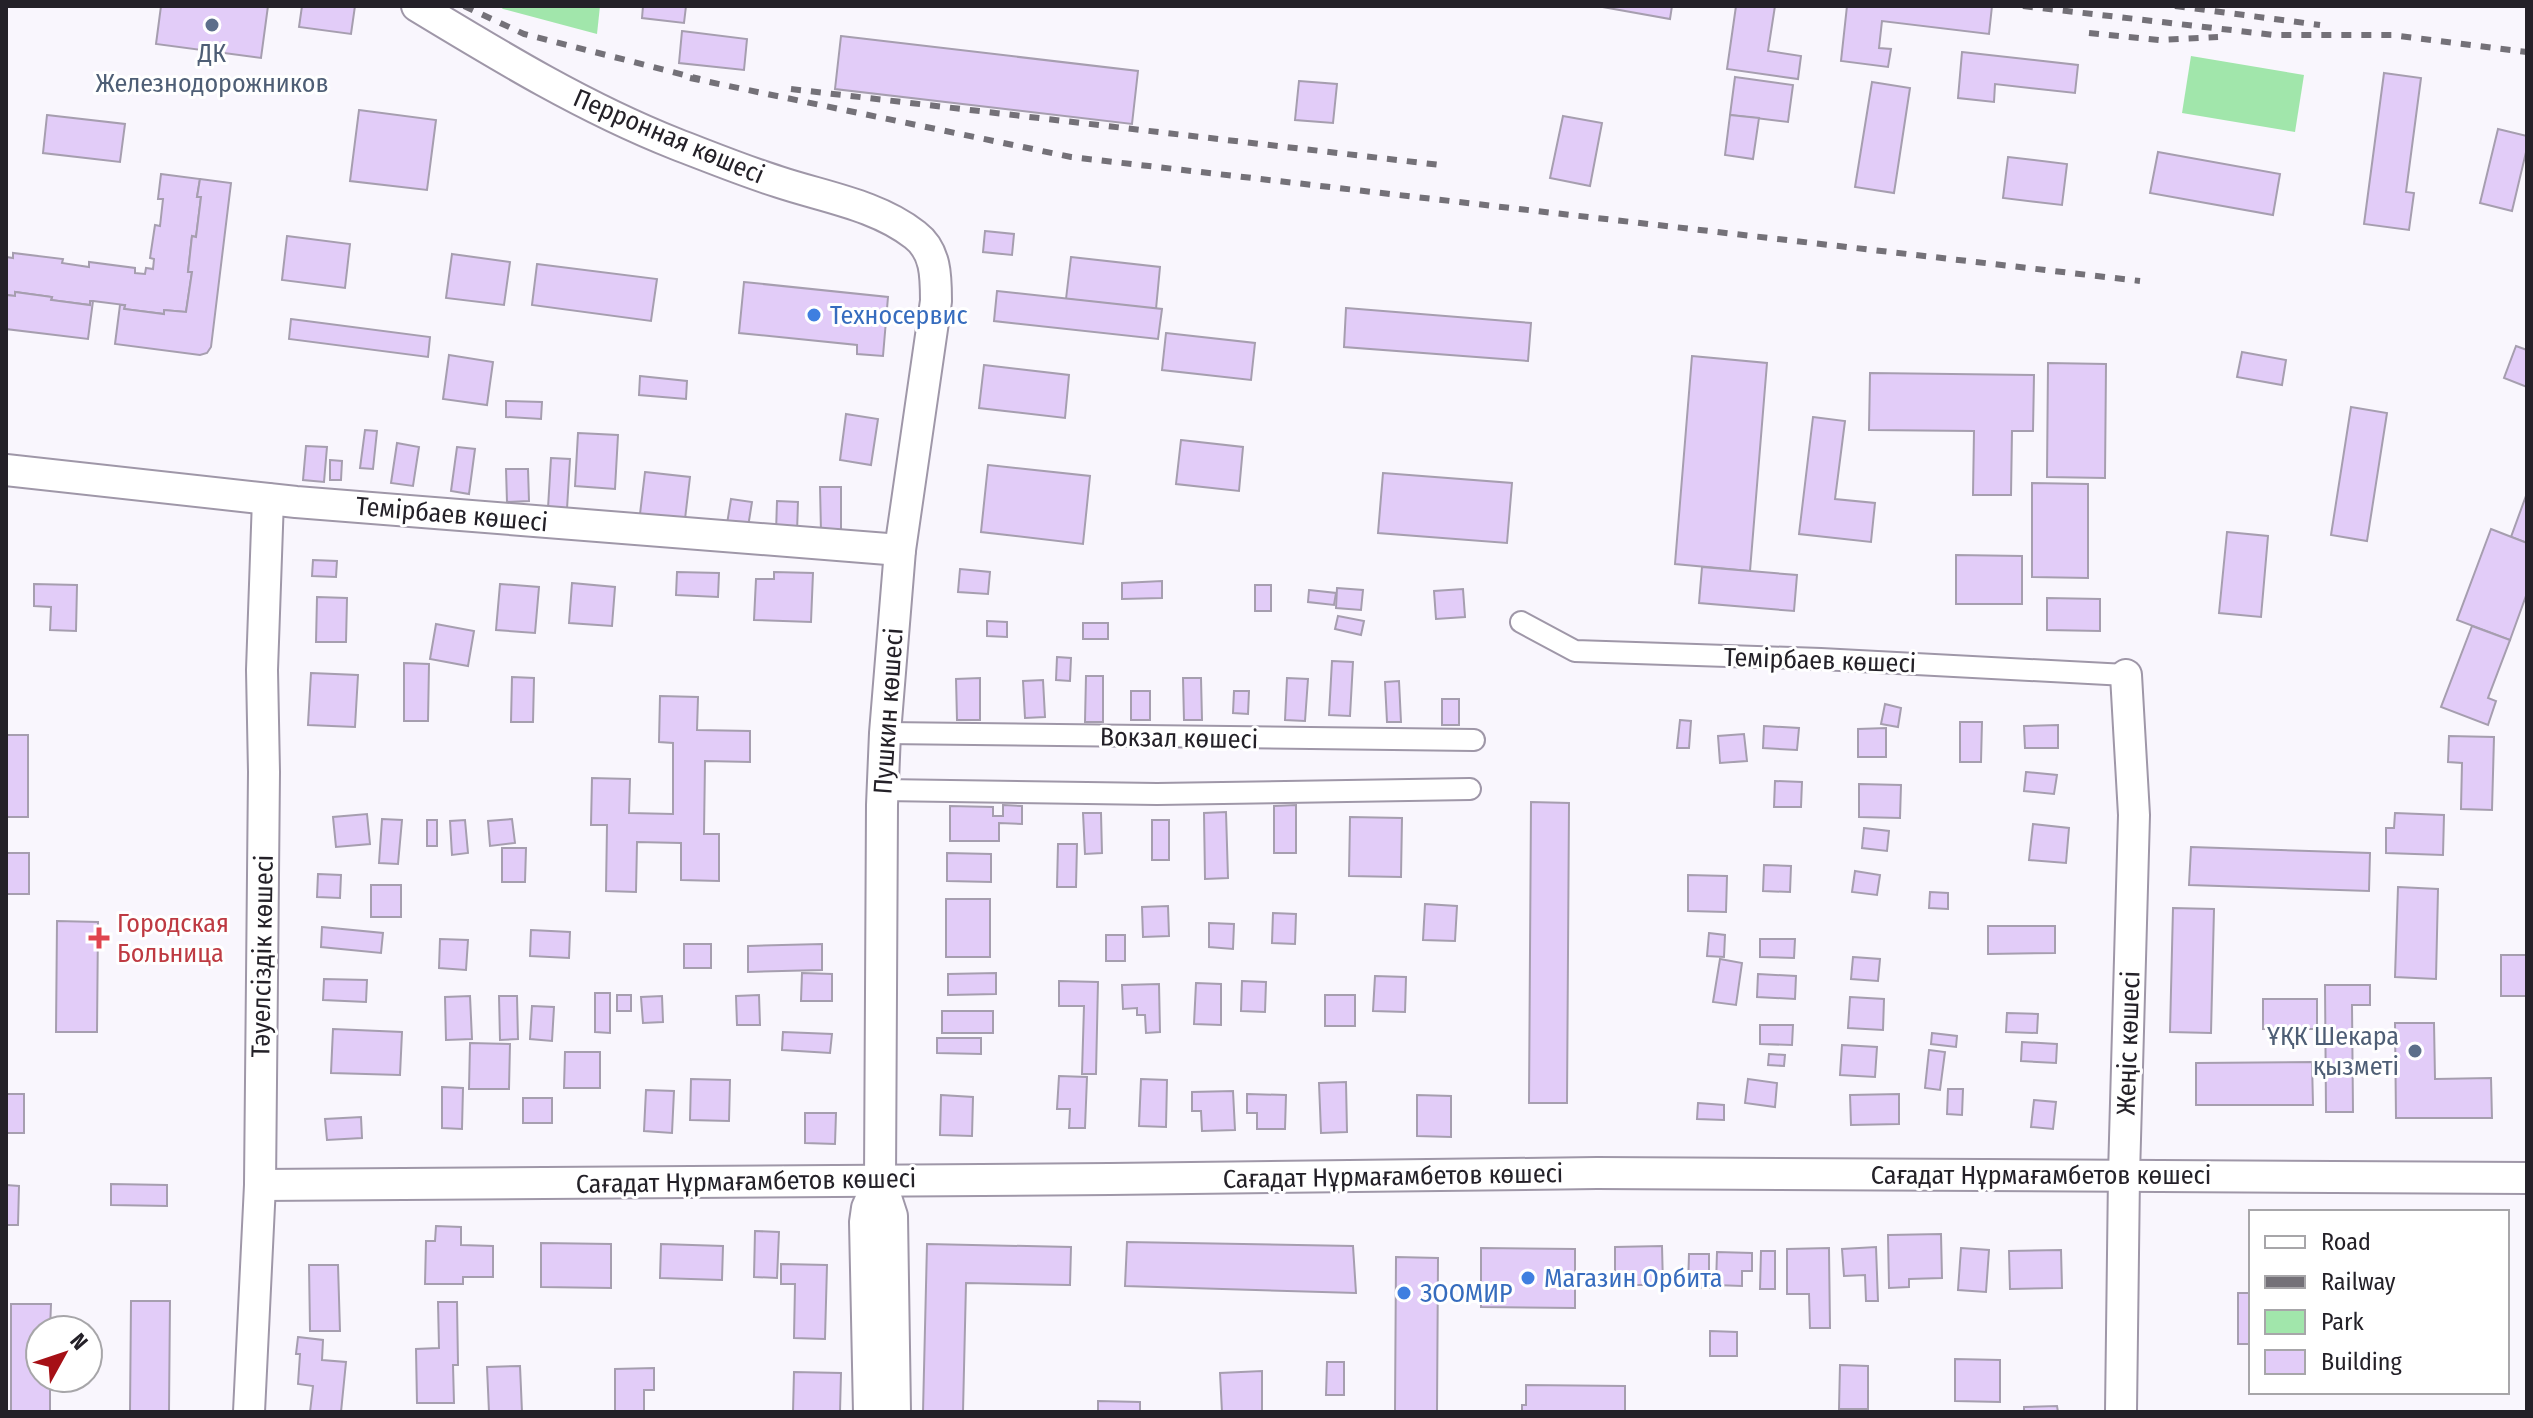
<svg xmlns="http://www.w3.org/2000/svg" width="2533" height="1418" font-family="'Fira Sans Condensed',sans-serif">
	<rect width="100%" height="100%" fill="#f9f6fd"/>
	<g fill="#a1e6ab">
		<path d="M499,6H600L597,34L503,9Z"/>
		<path d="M2191,56L2304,75L2295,132L2182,113Z"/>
	</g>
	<g fill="#e2ccf8" stroke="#a69eaf" stroke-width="2">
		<path d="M161,6H268L261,58L156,44Z"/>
		<path d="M302,6H355L351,34L299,27Z"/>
		<path d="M643,6H686L684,23L642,18Z"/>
		<path d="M1597,6H1672L1670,19Z"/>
		<path d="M1736,6H1775L1768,51L1801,56L1798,79L1727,69Z"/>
		<path d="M1847,6H1992L1989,34L1882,21L1879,48L1891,49L1888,67L1841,61Z"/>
		<path d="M682,31L747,39L744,70L679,63Z"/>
		<path d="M841,36L1138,71L1132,124L835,89Z"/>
		<path d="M1962,52L2078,65L2075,93L1995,84L1994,102L1958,98Z"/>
		<path d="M2384,73L2421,78L2406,192L2414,193L2409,230L2364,224Z"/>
		<path d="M1735,77L1793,85L1788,122L1730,115Z"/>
		<path d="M1299,81L1337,84L1333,123L1295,120Z"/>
		<path d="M1872,82L1910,88L1894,193L1855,187Z"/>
		<path d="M359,110L436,120L427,190L350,181Z"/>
		<path d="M47,115L125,124L120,162L43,153Z"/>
		<path d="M1730,115L1759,118L1753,159L1725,155Z"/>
		<path d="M1563,116L1602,123L1590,186L1550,178Z"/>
		<path d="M2498,129L2527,136V148L2512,211L2480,203Z"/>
		<path d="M2158,152L2280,174L2273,215L2150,193Z"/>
		<path d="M2008,157L2067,164L2062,205L2003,198Z"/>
		<path d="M161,174L200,179L197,197H201L196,237L192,236L188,272H192L186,312L164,310V314L124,309L125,305L93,301H90V305L51,300L52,297L15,292V296L6,295V257L13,258V253L63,259L62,263L89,267V262L135,268V273L145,274L146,268L153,269L154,259L150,258L155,225L160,226L163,199H158Z"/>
		<path d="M200,179L231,183L211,347L207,353L200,355L115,344L120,305H125L124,309L164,314V310L186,312L192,272H188L192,236L196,237L201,197H197Z"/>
		<path d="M985,231L1014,234L1012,255L983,252Z"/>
		<path d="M287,236L350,244L345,288L282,280Z"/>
		<path d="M452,254L510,262L504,305L446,298Z"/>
		<path d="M1071,257L1160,267L1156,309L1066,299Z"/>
		<path d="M537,264L657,279L651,321L532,305Z"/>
		<path d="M744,282L888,297L883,356L857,354V345L739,333Z"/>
		<path d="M997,291L1162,309L1158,339L994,321Z"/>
		<path d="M15,292L52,297L51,300L90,305V301H93L88,339L6,329V295L15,296Z"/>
		<path d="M1346,308L1531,323L1528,361L1344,347Z"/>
		<path d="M291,319L430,337L428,357L289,339Z"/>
		<path d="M1166,333L1255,343L1251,380L1162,370Z"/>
		<path d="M2516,346L2527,350V387L2504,378Z"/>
		<path d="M2242,352L2286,360L2282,385L2237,377Z"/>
		<path d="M449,355L493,362L487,405L443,399Z"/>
		<path d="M1692,356L1767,363L1750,571L1675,564Z"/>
		<path d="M2048,363L2106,364L2105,478L2047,477Z"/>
		<path d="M984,365L1069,375L1065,418L979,408Z"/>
		<path d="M1870,373L2034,375L2033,431H2012L2011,495H1973L1974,431L1869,430Z"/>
		<path d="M640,376L687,381L686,399L639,395Z"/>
		<path d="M506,401L542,402L541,419L506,417Z"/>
		<path d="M2351,407L2387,413L2367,541L2331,535Z"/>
		<path d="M846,414L878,419L871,465L840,460Z"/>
		<path d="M1813,417L1845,421L1835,499L1875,503L1871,542L1799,534Z"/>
		<path d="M365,430L377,431L373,469L360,468Z"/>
		<path d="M578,433L618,435L615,489L575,486Z"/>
		<path d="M1181,440L1243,447L1239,491L1176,484Z"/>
		<path d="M397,443L419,447L413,486L391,483Z"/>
		<path d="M306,446L327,447L324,482L303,480Z"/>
		<path d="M457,447L475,449L469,494L451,491Z"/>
		<path d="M551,458L570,459L567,509L548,508Z"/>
		<path d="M330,460L342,461L341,480H330Z"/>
		<path d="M988,465L1090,476L1083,544L981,532Z"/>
		<path d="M506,469H528L529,501L507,502Z"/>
		<path d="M645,472L690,477L685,519L640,514Z"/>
		<path d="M1383,473L1512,483L1507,543L1378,533Z"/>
		<path d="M2032,483L2088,484V578L2032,577Z"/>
		<path d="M820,487H841V532H821Z"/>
		<path d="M2527,493V543L2511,537Z"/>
		<path d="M731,499L752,502L748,527L727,524Z"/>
		<path d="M777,501L798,502L797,532H776Z"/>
		<path d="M2491,529L2527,543V593L2510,640L2457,620Z"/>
		<path d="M2227,532L2268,536L2261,617L2219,613Z"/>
		<path d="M1956,555L2022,556V604H1956Z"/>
		<path d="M313,560L337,561L336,577L312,576Z"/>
		<path d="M1702,567L1797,575L1794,611L1699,603Z"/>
		<path d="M960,569L990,572L988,594L958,592Z"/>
		<path d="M677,572L719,573L718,597L676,595Z"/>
		<path d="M774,572L813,573L811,622L754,620L756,579H774Z"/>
		<path d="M1162,581V598L1122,599V583Z"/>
		<path d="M572,583L615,587L612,626L569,623Z"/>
		<path d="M34,584L77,585L76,631L50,630L51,607L34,606Z"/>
		<path d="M500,584L539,587L535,633L496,630Z"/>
		<rect x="1255" y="585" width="16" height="26"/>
		<path d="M1337,588L1363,590L1361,610L1336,608Z"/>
		<path d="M1463,589L1465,617L1436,619L1434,591Z"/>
		<path d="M1309,590L1336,593L1334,605L1308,602Z"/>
		<path d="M317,597L347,598L346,642H316Z"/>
		<path d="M2047,598L2100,599V631L2047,630Z"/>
		<path d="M1338,616L1364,621L1361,635L1335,629Z"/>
		<path d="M987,621L1007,622V637L987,636Z"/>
		<rect x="1083" y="623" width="25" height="16"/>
		<path d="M436,624L474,631L468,666L430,659Z"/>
		<path d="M2472,626L2510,640L2488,698L2496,701L2488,725L2441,707Z"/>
		<path d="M1057,657L1071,658L1070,681L1056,680Z"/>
		<path d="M1332,661L1353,662L1350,716L1329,715Z"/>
		<path d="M404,663L429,664L428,721H404Z"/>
		<path d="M311,673L358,675L355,727L308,725Z"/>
		<path d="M1086,676H1103V722H1085Z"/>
		<path d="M512,677L534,678L533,722H511Z"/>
		<path d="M980,678V720H957L956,679Z"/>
		<path d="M1183,678H1201L1202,720H1184Z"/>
		<path d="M1287,678L1308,679L1305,721L1285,720Z"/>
		<path d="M1043,680L1045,717L1025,718L1023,681Z"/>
		<path d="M1399,681L1401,722H1387L1385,682Z"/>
		<rect x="1131" y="691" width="19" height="29"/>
		<path d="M1234,691H1249L1248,714L1233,713Z"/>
		<path d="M660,696L698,697L697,730L750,731V762L705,761L704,834H719V881L681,880V843L637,842L636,892L606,891L607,825H591L592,778L630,779L629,813L673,814V743L659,742Z"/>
		<rect x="1442" y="699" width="17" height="26"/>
		<path d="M1885,704L1901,708L1898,727L1881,724Z"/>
		<path d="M1680,720L1691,721L1689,748H1677Z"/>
		<path d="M1960,722H1982L1981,762H1960Z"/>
		<path d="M2058,725V748H2025L2024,726Z"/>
		<path d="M1764,726L1799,728L1797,750L1763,748Z"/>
		<path d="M1886,728V757H1858V729Z"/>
		<path d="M1744,734L1747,761L1720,763L1718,736Z"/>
		<rect x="6" y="735" width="22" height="82"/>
		<path d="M2449,736L2494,737L2492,810L2461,809L2462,763L2448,762Z"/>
		<path d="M2026,772L2057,775L2054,794L2024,791Z"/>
		<path d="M1775,781L1802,782L1801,807H1774Z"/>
		<path d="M1859,784L1901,785L1900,818L1859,817Z"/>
		<path d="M1531,802L1569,803L1567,1103H1529Z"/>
		<path d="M1003,805L1022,806V824L999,823V841H950V806L993,807V816H1003Z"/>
		<path d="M1296,805V853H1274V806Z"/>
		<path d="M1226,812L1228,878L1205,879L1204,813Z"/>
		<path d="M1083,813H1101L1102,853L1085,854Z"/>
		<path d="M2395,813L2444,815L2443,855L2386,853V828H2394Z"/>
		<path d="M367,814L370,844L336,847L333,817Z"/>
		<path d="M1350,817L1402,818L1401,877L1349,876Z"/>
		<path d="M382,819L402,820L398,864L379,863Z"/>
		<path d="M512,819L515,843L490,846L488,821Z"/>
		<rect x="427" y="820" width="10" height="26"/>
		<path d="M465,820L468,853L452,855L450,821Z"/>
		<rect x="1152" y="820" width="17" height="40"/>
		<path d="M2033,824L2069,828L2066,863L2029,860Z"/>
		<path d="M1864,828L1889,831L1887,851L1862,848Z"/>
		<path d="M1058,844H1077L1076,887H1057Z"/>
		<path d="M2191,847L2370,853L2369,891L2189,885Z"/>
		<path d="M502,848H526L525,882H502Z"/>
		<rect x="6" y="853" width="23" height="41"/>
		<path d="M947,853L991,854V882L947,881Z"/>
		<path d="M1764,865L1791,866L1790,892L1763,891Z"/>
		<path d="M1855,871L1880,875L1877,895L1852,892Z"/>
		<path d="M318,874L341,875L340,898L317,897Z"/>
		<path d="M1688,875L1727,876L1726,912L1688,911Z"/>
		<rect x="371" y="885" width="30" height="32"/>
		<path d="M2398,887L2438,889L2436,979L2395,977Z"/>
		<path d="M1930,892L1948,893V909L1929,908Z"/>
		<rect x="946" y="899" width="44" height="58"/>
		<path d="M1425,904L1457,906L1455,941L1423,940Z"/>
		<path d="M1168,906L1169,936L1143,937L1142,907Z"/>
		<path d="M2173,908L2214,909L2211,1033L2170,1032Z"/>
		<path d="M1273,913L1296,914L1295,944L1272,943Z"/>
		<path d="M57,921L98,922L97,1032H56Z"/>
		<path d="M1209,923L1234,924L1233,949L1209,947Z"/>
		<path d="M1988,926H2055V953L1988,954Z"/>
		<path d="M322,927L383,933L381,953L321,947Z"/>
		<path d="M531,930L570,932L569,958L530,956Z"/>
		<path d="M1709,933L1725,935L1724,957L1707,956Z"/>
		<rect x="1106" y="935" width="19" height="26"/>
		<path d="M440,939L468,940L466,970L439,968Z"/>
		<path d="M1760,939H1795L1794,958L1760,957Z"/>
		<rect x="684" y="944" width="27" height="24"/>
		<path d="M822,944V970L748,972V946Z"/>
		<rect x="2501" y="955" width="26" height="41"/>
		<path d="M1853,957L1880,959L1878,981L1851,979Z"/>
		<path d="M1720,959L1742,963L1736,1005L1713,1002Z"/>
		<path d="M802,973L832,974V1001H801Z"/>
		<path d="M996,973V994L948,995V974Z"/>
		<path d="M1758,974L1796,976L1795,999L1757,997Z"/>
		<path d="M1375,976L1406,977L1405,1012L1373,1011Z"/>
		<path d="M324,979L367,980L366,1002L323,1000Z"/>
		<path d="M1059,981L1098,982L1096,1074H1082L1084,1006H1059Z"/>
		<path d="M1242,981L1266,982L1265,1012L1241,1011Z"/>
		<path d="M1196,983L1221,984V1025L1194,1024Z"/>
		<path d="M1159,984L1160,1032L1146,1033L1145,1015H1137V1008L1123,1009L1122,985Z"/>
		<path d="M2325,985H2370V1005H2352L2353,1112H2326Z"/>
		<path d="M595,993H610V1033L595,1032Z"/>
		<rect x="617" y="995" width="14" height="16"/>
		<path d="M759,995L760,1025H737L736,996Z"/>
		<rect x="1325" y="995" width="30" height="31"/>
		<path d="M470,996L472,1039L446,1040L445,997Z"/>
		<path d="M499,996H517L518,1039L500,1040Z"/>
		<path d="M662,996L663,1022L643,1023L641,997Z"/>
		<path d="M1850,997L1884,999L1883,1030L1848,1028Z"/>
		<rect x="2263" y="999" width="54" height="30"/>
		<path d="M532,1006L554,1007L552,1041L530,1039Z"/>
		<rect x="942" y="1011" width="51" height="22"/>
		<path d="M2007,1013L2038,1014L2037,1033L2006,1032Z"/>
		<path d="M2395,1023H2434L2435,1079L2491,1078L2492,1118H2396Z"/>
		<path d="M1760,1025H1793L1792,1045L1760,1044Z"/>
		<path d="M333,1029L402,1032L400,1075L331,1073Z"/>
		<path d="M783,1032L832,1034L830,1053L782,1050Z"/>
		<path d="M1932,1033L1957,1036L1956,1047L1931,1044Z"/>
		<path d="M937,1038H981V1054L937,1053Z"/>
		<path d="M2022,1042L2057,1044L2056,1063L2021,1061Z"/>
		<path d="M470,1043L510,1044L509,1089H469Z"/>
		<path d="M1842,1045L1877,1047L1875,1077L1840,1075Z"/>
		<path d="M1929,1050L1945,1052L1940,1090L1925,1088Z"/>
		<path d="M565,1052H600V1088H564Z"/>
		<path d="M1769,1054L1785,1055L1784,1066L1768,1065Z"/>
		<path d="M2312,1062L2313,1105H2196V1063Z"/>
		<path d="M1059,1076L1087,1077L1085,1128H1069L1070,1109H1057Z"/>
		<path d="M691,1079L730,1080L729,1121L690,1120Z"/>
		<path d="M1141,1079L1167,1080L1166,1127L1139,1126Z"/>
		<path d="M1748,1079L1777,1083L1775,1107L1745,1103Z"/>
		<path d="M1346,1082L1347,1132L1321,1133L1319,1083Z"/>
		<path d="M442,1087L463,1088L462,1129L442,1128Z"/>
		<path d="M1948,1089H1963L1962,1115L1947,1114Z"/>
		<path d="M646,1090L674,1091L672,1133L644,1131Z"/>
		<path d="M1233,1091L1235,1130L1202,1131L1201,1111H1192V1092Z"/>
		<rect x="6" y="1094" width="18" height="39"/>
		<path d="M1247,1094L1286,1095L1285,1129H1257V1113H1247Z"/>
		<path d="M1899,1094V1124L1851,1125L1850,1095Z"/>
		<path d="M941,1095L973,1097L972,1136L940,1135Z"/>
		<path d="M1417,1095L1451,1096V1137L1417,1136Z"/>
		<rect x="523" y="1098" width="29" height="25"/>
		<path d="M2034,1100L2056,1102L2053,1129L2031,1127Z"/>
		<path d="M1698,1103L1724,1105V1120L1697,1119Z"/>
		<path d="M805,1113H836L835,1144L805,1143Z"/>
		<path d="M361,1117L362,1138L327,1140L325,1119Z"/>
		<path d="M111,1184L167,1185V1206L111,1205Z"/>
		<path d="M6,1185L19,1186L18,1225H6Z"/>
		<path d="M436,1226L461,1227V1245L493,1246V1277H463V1284H425L426,1241H435Z"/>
		<path d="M755,1231L779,1232L777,1278L754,1277Z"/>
		<path d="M1941,1234L1942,1278L1909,1279V1287L1889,1288L1888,1235Z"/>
		<path d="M1127,1242L1353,1246L1356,1293L1125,1286Z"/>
		<path d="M541,1243L611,1244V1288L541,1287Z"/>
		<path d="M661,1244L723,1246L722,1280L660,1278Z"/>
		<path d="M927,1244L1071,1247L1070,1285L966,1283L963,1412H923Z"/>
		<path d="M1662,1246L1663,1285H1615V1247Z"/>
		<path d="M1876,1247L1878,1301H1866L1865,1275L1844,1276L1842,1249Z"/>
		<path d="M1481,1248L1575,1249V1308L1481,1307Z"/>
		<path d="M1829,1248L1830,1328H1810L1809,1294H1787V1249Z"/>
		<path d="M1961,1248L1989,1250L1986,1292L1958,1290Z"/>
		<path d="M2061,1250L2062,1288L2010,1289L2009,1251Z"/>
		<path d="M1761,1251H1775V1289H1760Z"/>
		<path d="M1717,1252L1752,1253V1271H1742V1286L1716,1285Z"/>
		<path d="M1689,1254H1709V1288L1688,1287Z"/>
		<path d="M1396,1257L1438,1258L1437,1412H1395Z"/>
		<path d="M781,1264L827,1265L825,1339L794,1338L795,1284H781Z"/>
		<path d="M309,1265H338L340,1331H310Z"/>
		<rect x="2238" y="1293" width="13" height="51"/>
		<path d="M131,1301H170L169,1412H130Z"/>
		<path d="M438,1302H457L458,1365H453L454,1403H417L416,1349L439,1348Z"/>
		<path d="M11,1304H51L50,1330H40V1378H50V1412H11Z"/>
		<path d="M1710,1331L1737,1332V1356H1710Z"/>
		<path d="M298,1337L323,1340L322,1360L346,1362L341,1412H310L313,1386L298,1384L300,1354H296Z"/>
		<path d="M1955,1359L2000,1360V1402L1955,1401Z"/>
		<path d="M1327,1362H1344V1395H1326Z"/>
		<path d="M1840,1365L1868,1366V1409H1839Z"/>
		<path d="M520,1366L522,1412H489L487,1367Z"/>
		<path d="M654,1368V1390H644V1412H615V1369Z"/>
		<path d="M1262,1371V1412H1222L1220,1373Z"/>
		<path d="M794,1372L841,1373L840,1412H793Z"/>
		<path d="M1526,1385L1625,1386V1412H1522V1405H1526Z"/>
		<path d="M1098,1401L1140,1402V1412H1098Z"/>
		<path d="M2057,1406L2058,1412H2024V1407Z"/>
	</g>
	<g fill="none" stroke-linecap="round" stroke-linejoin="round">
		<g stroke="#9f97a8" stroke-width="24">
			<g id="street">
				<path d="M1521,622L1575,651L1821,659L2126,675"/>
				<path d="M885,733L1474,740"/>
				<path d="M883,790L1157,794L1470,789"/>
			</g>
		</g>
		<g stroke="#9f97a8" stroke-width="34">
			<g id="secondary">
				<path d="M417,6C501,57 585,108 676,144C710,157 744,171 779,182C824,197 877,205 915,235C936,251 936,276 936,301L900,550L885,733L882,805L880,1179L892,1216L895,1412"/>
				<path d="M6,470L296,502L900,550"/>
				<path d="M260,1185L1110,1179L1597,1173L2527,1178"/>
				<path d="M249,1412L260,1185L264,772L262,670L268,499"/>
				<path d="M869,1412L865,1222L867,1208L880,1179"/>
				<path d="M2121,1412L2124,1175L2134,815L2126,675"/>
			</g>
		</g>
		<use href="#street" stroke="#fff" stroke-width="20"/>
		<use href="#secondary" stroke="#fff" stroke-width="30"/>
		<g stroke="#747178" stroke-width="6" stroke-dasharray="10 10" stroke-linecap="butt">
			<path d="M464,6L524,34L700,79"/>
			<path d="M2023,6L2274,35H2392L2527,52"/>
			<path d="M2175,6L2320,25"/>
			<path d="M2089,33L2159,40L2218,37"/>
			<path d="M690,78L1071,157L2140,281"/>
			<path d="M791,89L1440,165"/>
		</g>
	</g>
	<g fill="#5c6f8a" stroke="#fff" stroke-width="3">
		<circle cx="212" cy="25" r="8"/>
		<circle cx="2415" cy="1051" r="8"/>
	</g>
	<g fill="#3f7fe0" stroke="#fff" stroke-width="3">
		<circle cx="814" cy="315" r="8"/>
		<circle cx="1528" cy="1278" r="8"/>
		<circle cx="1404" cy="1293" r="8"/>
	</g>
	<path fill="#e0444e" stroke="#fff" stroke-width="3" d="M95 926h8v8h8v8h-8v8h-8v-8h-8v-8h8z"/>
	<g text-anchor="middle" stroke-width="6" stroke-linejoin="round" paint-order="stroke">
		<g font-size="26" fill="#4e5e75" stroke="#fff">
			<text x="212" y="62">ДК<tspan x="212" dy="30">Железнодорожников</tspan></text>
			<text x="2399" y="1045" text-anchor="end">ҰҚК Шекара<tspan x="2399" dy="30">қызметі</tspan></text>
		</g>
		<g font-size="26" fill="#242128" stroke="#fff">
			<text transform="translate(669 136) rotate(23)" y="9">Перронная көшесі</text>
			<text transform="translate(452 514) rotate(5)" y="9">Темірбаев көшесі</text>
			<text transform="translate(1820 660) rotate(2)" y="9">Темірбаев көшесі</text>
			<text transform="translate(888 711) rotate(-86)" y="9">Пушкин көшесі</text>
			<text transform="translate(1179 738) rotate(1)" y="9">Вокзал көшесі</text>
			<text transform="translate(262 956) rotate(-89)" y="9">Тәуелсіздік көшесі</text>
			<text transform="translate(2128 1043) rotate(-88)" y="9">Жеңіс көшесі</text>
			<text x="2041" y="1184">Сағадат Нұрмағамбетов көшесі</text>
			<text transform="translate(1393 1176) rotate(-1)" y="9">Сағадат Нұрмағамбетов көшесі</text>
			<text transform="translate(746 1181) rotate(-1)" y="9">Сағадат Нұрмағамбетов көшесі</text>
		</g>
		<g font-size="26" fill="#366cbe" stroke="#fff" text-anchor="start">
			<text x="830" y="324">Техносервис</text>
			<text x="1544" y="1287">Магазин Орбита</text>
			<text x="1420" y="1302">ЗООМИР</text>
		</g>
		<g font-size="26" fill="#be3a42" stroke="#fff" text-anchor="start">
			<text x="117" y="932">Городская<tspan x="117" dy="30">Больница</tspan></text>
		</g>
	</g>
	<rect width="2533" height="1418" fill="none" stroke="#242128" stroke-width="16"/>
	<rect x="2249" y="1210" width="260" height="184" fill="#ffffff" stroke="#a7a6a9" stroke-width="2"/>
	<rect x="2265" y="1236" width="40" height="12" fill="#ffffff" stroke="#a7a6a9" stroke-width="2"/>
	<text x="2321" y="1250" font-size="24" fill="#242128">Road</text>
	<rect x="2265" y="1276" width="40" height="12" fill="#747178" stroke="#a7a6a9" stroke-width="2"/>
	<text x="2321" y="1290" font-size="24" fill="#242128">Railway</text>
	<rect x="2265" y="1310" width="40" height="24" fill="#a1e6ab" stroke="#a7a6a9" stroke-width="2"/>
	<text x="2321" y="1330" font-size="24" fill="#242128">Park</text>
	<rect x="2265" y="1350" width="40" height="24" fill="#e2ccf8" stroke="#a7a6a9" stroke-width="2"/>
	<text x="2321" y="1370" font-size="24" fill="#242128">Building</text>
	<g transform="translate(64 1354) rotate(50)"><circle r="38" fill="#ffffff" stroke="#a7a6a9" stroke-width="2"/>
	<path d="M0-6L14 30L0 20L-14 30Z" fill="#a61016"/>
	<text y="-12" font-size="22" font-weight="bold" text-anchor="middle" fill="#242128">N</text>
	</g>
</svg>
